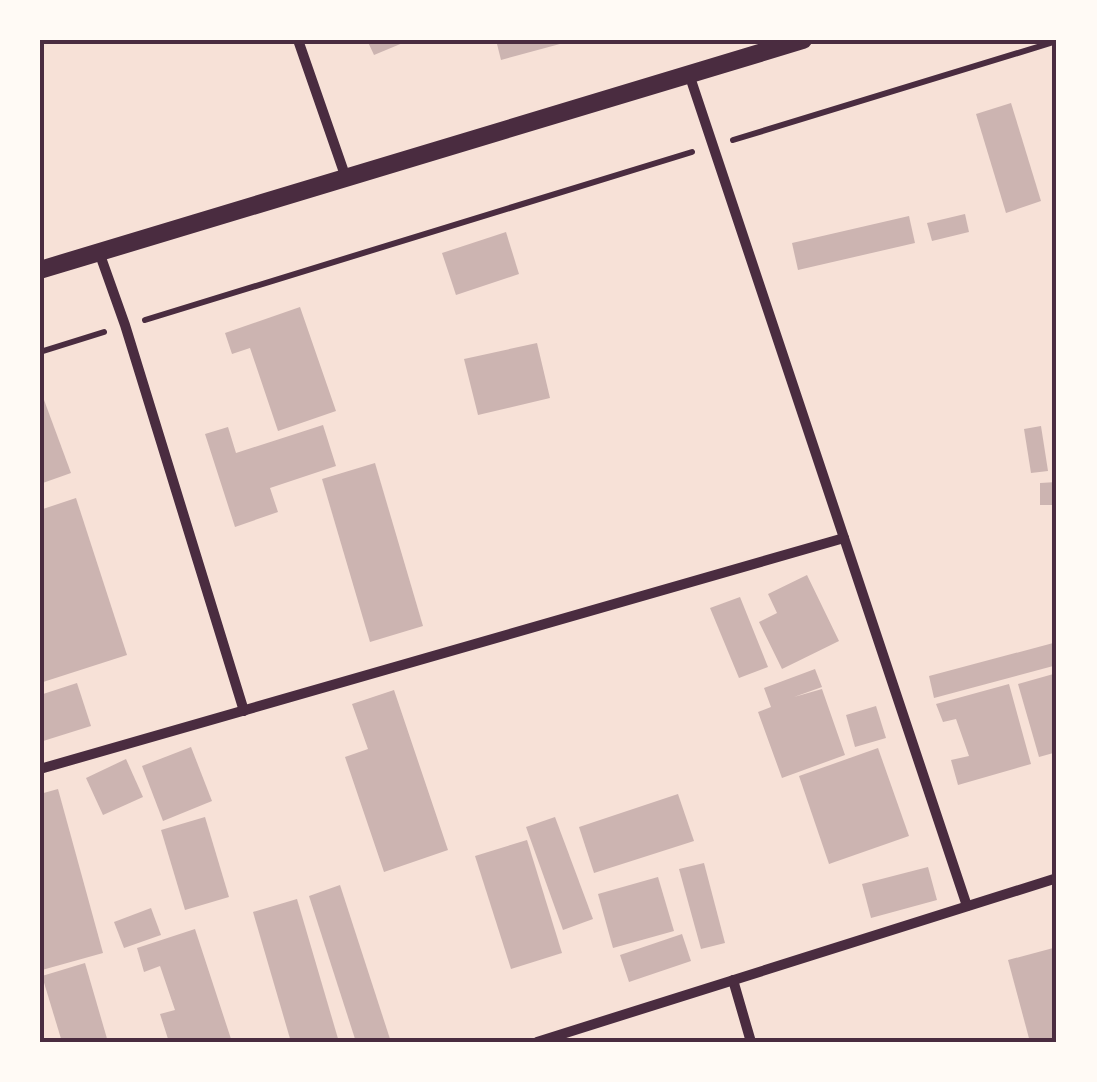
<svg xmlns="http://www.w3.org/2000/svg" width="1097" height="1082" font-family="'PT Sans',sans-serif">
	<rect width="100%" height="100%" fill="#f7e1d7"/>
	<g fill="#ccb4b1">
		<path d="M367,40H410L374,55Z"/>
		<path d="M496,40H571V41L501,60Z"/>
		<path d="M1011,103L1041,201L1006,213L976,114Z"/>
		<path d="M965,214L969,232L932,241L927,223Z"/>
		<path d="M909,216L915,243L798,270L792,243Z"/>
		<path d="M506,232L519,274L456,295L442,253Z"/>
		<path d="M300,307L336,411L278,431L250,348L232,354L225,333Z"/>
		<path d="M537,343L550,398L478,415L464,359Z"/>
		<path d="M40,389L71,473L40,484Z"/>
		<path d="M323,425L336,466L270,488L278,512L235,527L205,434L228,427L236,453Z"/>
		<path d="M1041,426L1048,471L1031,473L1024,429Z"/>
		<path d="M375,463L423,626L370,642L322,479Z"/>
		<path d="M1057,482V505H1040V483Z"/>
		<path d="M76,498L127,655L40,683V510Z"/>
		<path d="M807,575L839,641L782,669L759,622L777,613L768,594Z"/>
		<path d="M740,597L768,667L739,678L710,608Z"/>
		<path d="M1057,642V665L934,698L929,676Z"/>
		<path d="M815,669L822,687L794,697L822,689L845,755L782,778L758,712L771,707L764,688Z"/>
		<path d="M1057,673V752L1039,757L1018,684Z"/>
		<path d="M77,683L91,726L40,742V695Z"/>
		<path d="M1009,684L1031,764L958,785L951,760L969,756L956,719L943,722L936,704Z"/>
		<path d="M394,690L448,850L384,872L345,757L368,749L352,704Z"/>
		<path d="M876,706L886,738L855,747L846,715Z"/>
		<path d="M191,747L212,801L163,821L142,766Z"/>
		<path d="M878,748L909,836L829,864L799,776Z"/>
		<path d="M126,759L143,797L103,815L86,778Z"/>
		<path d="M58,789L103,953L42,970L40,794Z"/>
		<path d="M678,794L694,841L594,873L579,827Z"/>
		<path d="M205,817L229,897L185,910L161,830Z"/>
		<path d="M555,817L593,919L563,930L526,827Z"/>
		<path d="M527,840L562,953L511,969L475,856Z"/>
		<path d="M704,863L725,943L701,949L679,869Z"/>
		<path d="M928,867L937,900L871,918L862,884Z"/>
		<path d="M658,877L674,931L613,948L598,894Z"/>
		<path d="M340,885L391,1042H356L309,896Z"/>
		<path d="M297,899L339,1042H291L253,912Z"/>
		<path d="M151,908L161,935L124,948L114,922Z"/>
		<path d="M195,929L232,1042H169L160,1014L175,1010L160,966L144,972L137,948Z"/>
		<path d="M682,934L691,961L629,982L620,955Z"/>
		<path d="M1057,947V1042H1030L1008,960Z"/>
		<path d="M85,963L108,1042H62L42,976Z"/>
	</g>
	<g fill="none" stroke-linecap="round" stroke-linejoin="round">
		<g stroke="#4a2c40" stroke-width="6">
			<path d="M733,140L1057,41"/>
			<path d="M145,320L692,152"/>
			<path d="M40,352L104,332"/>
		</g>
		<g stroke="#4a2c40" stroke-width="10">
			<path d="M298,40L346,178"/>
			<path d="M689,74L967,906"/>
			<path d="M99,252L125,325L244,711"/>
			<path d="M40,769L844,538"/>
			<path d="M733,980L751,1042"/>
			<path d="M537,1042L1057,878"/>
		</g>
		<path stroke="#4a2c40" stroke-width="18" d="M40,270L803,40"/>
	</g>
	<rect width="1097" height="1082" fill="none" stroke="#fffaf5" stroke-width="85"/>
	<rect x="42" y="42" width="1012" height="998" fill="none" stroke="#4a2c40" stroke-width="4"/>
</svg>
